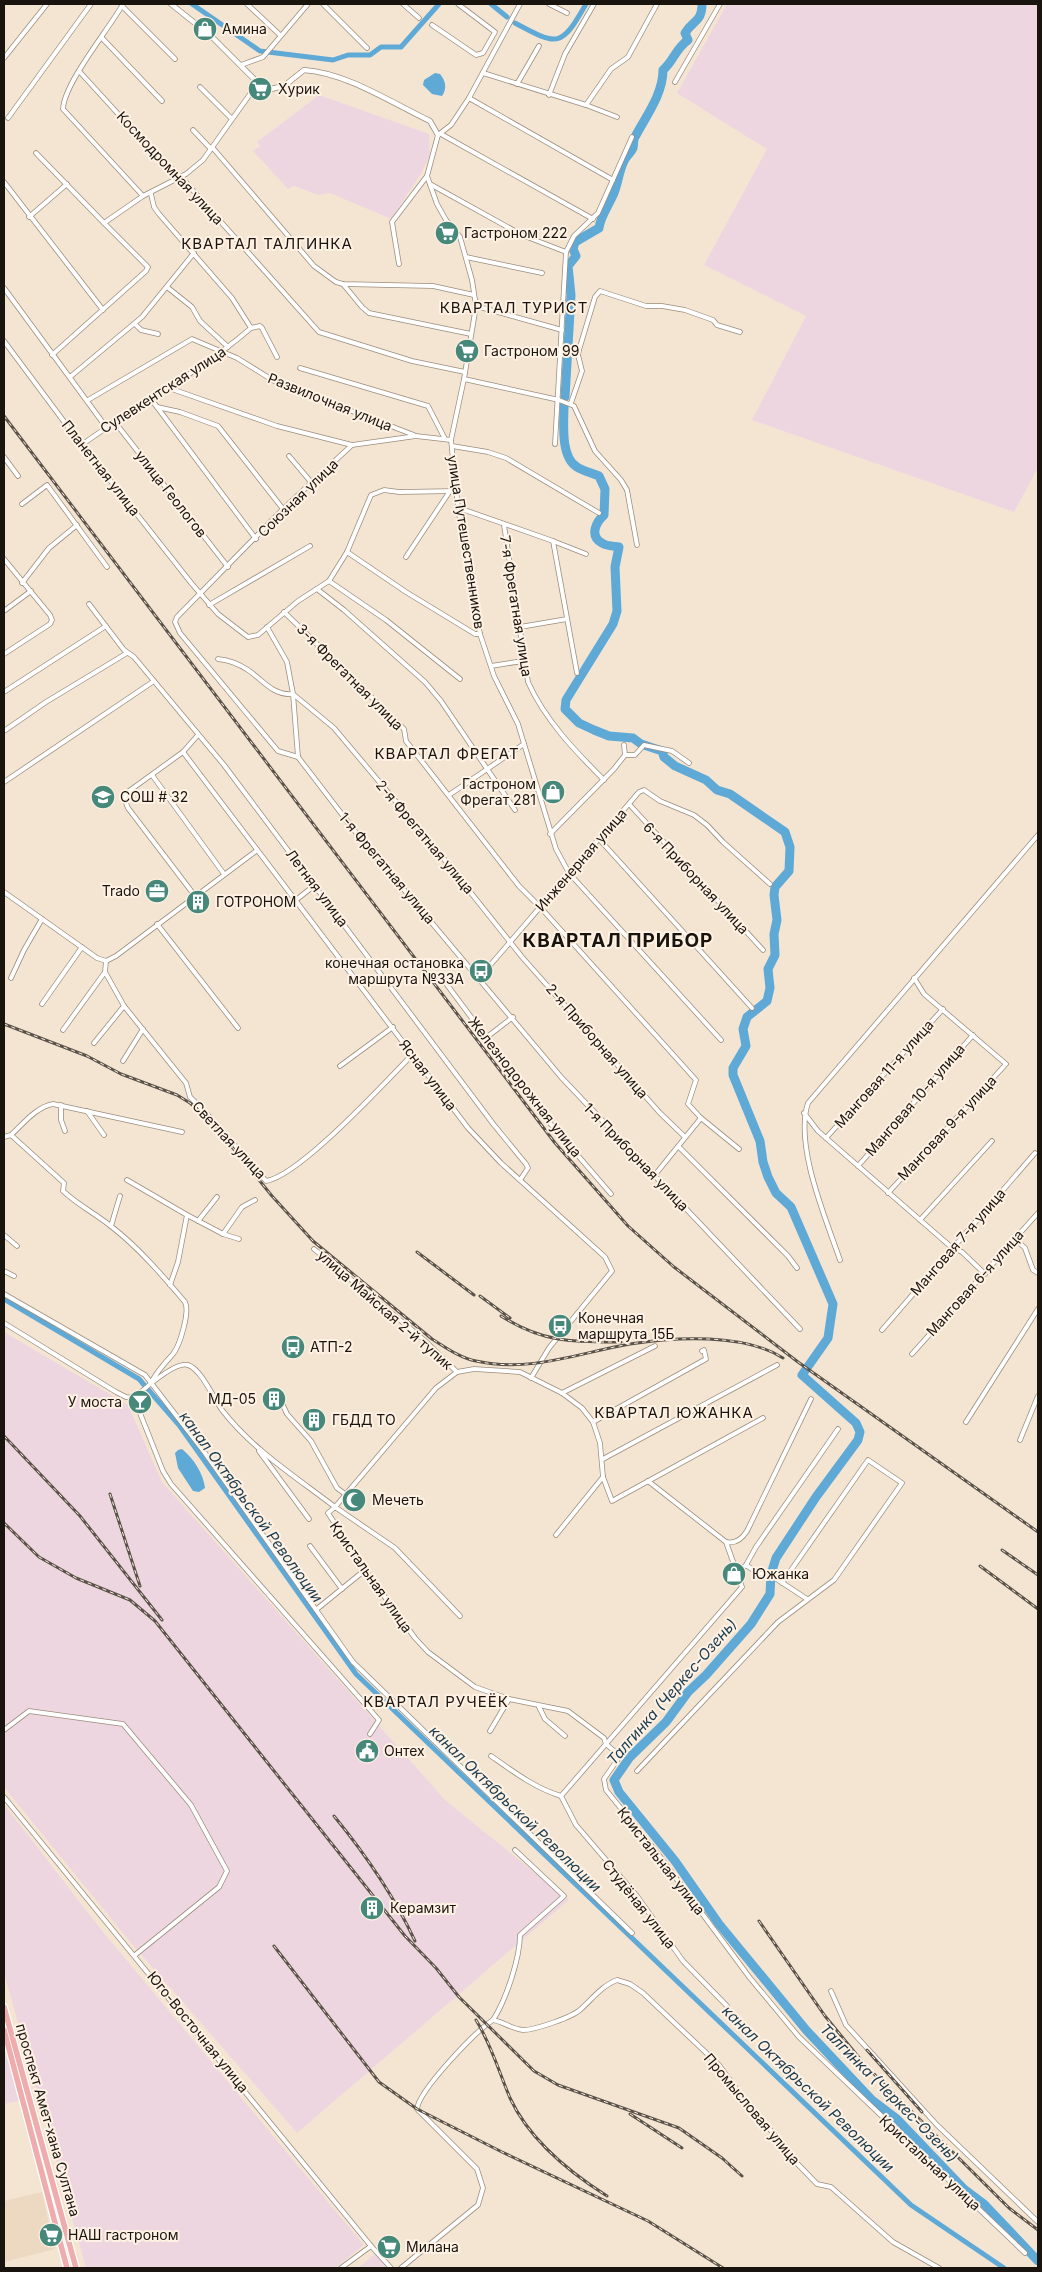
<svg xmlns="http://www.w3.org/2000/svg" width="1042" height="2272" font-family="Inter,sans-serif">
	<rect width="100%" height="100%" fill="#f4e5d3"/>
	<path fill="#edd9c1" d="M42,2192L55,2249L4,2262V2201Z"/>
	<g fill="#eed6e0">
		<path d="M727,4H1038V468L1014,512L752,420L806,316L704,265L767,149L677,93Z"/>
		<path d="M319,95L429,134L430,155L422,172L391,219L330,193L318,195L294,186L288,189L253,151L260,146L257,142Z"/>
		<path d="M4,1332L128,1405L162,1482L446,1801L569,1900L297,2133L131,1943L4,1787Z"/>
		<path d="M4,1804L99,1927L364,2245L335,2268H86L4,1973Z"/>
		<path d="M4,2046L19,2101L4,2104Z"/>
		<path d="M376,2253L388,2268H358Z"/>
	</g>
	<g fill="#5fa9d7">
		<path d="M435,73L440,74C446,81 447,89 442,96L432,94L423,85L424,80Z"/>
		<path d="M182,1449C194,1459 203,1473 205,1488L199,1492L193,1491L178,1468L175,1453L178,1450Z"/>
	</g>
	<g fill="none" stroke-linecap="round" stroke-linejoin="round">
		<g stroke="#5fa9d7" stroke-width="5">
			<path d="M192,4L260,51L333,60L348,55H370L381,47H401L439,4"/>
			<path d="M491,4L507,17"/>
			<path d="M515,23C558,46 561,48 586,4"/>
			<path d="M4,1299L139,1379L179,1425L356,1674L911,2205L1004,2268"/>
		</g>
		<g stroke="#5fa9d7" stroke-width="9">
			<path d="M565,397L571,295L568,266L576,256L573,249L575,242L599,228C600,217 609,205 614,193C618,183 619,171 624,161C626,156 631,153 633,148C634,144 633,140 635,137C646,116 663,94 663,70C674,61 675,49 688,40L685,33C693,20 702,22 702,4"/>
			<path d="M564,406C564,422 560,457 577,467C583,471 592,473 599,476L605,489L604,515C596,522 589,536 602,543C606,546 613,546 619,547L615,567L617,611L613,624L566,700L565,709L579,723L594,730L609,736L633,738L641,744L662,751L664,757L675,766L706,780L717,790L730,794L785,832L790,847L789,871L775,887L774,895L777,920L774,934L775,955L768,969L770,988L767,1001L747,1017L743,1029L746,1046L733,1068V1075L760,1141L763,1162L768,1177L776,1193L791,1207L833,1304L828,1338L802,1375L856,1423L860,1432L858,1440L816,1497L776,1558L771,1574L770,1594L751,1624L706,1675L688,1692L666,1722L630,1757L614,1780L619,1792L675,1861L719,1924L807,2031L872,2100L897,2119L964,2189L984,2204L1038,2261"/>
		</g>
		<g stroke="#9b8d7d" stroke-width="5.5">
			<g id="minor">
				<path d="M123,4C109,29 64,83 63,109L143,196"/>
				<path d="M247,4L280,35"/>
				<path d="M323,4L367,48"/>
				<path d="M403,4L419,18"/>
				<path d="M520,4L469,98L451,125L438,135L427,176L437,204L446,220L460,237L472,280L476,306L464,379L451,440L458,508L480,634L494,676L518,724L556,849L569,873L721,1040"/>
				<path d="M549,4L567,13"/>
				<path d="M122,6L175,59"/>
				<path d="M432,25L476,55L483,53L495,32L458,4"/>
				<path d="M102,38L162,101"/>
				<path d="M4,58L47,4"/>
				<path d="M241,65L263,57L308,4"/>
				<path d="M79,71L151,150L181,177L319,332L412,361L465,372"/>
				<path d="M483,73L586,105L617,117"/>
				<path d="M675,82L720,4"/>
				<path d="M517,84L539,46"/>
				<path d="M200,87L231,118"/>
				<path d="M549,95L565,54L594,4"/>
				<path d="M469,98L613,180"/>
				<path d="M586,105L611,69L628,57L657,4"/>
				<path d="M8,118L91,4"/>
				<path d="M193,130L211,149"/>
				<path d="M441,134L593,219"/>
				<path d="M212,147L314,266L336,282L343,284L433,286L474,295"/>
				<path d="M36,153L104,223"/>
				<path d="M4,182L103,310"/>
				<path d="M430,184L522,235L566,252"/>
				<path d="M29,217L67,184"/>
				<path d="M466,257L542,273"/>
				<path d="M399,264L392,222L427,176"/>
				<path d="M343,284L362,307L369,313L471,334"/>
				<path d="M167,287L192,307L200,321L228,347"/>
				<path d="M4,288L106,427"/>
				<path d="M476,306L562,330"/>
				<path d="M135,324L141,330L158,334"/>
				<path d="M251,328L260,326L262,328L277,357"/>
				<path d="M4,341L68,427L192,584L218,614L248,637L258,635L298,601L329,581L347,552L371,495L384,490L399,492L457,491"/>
				<path d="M52,355L146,271L148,267L104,223L143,196L186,174L203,160L258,83"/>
				<path d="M300,368L428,406L445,439"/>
				<path d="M70,377L142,317L194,253"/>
				<path d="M464,379L559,400L574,406L595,451L621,480L627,490L637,545"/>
				<path d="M169,388L277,426L352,445"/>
				<path d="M151,399L256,539"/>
				<path d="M88,400L192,339L237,358L274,381L414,435"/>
				<path d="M571,403L582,371L578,355L579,350L595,297L600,291L646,306H662L685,310L713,320L717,325L740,332"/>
				<path d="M157,407L180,412L218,426L283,509"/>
				<path d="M114,421L228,567"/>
				<path d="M83,444C138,404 199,373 251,328L232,298L159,214L154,207L151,194"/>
				<path d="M555,444L566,252L574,236L598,213L632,137"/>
				<path d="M452,446L488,452L506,458L599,513"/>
				<path d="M289,456L311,482"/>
				<path d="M4,457L18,476"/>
				<path d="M22,504L47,485L107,567"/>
				<path d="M459,508L553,541L586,554"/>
				<path d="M504,525L528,682C545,720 575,751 604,780"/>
				<path d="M553,541L577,673"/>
				<path d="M347,552L406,592L475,634H480"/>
				<path d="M406,557L450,491"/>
				<path d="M4,559L50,615L52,620L50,624L4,654"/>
				<path d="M329,581L386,620L460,679"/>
				<path d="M22,583L49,548L77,525"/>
				<path d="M317,589L344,610L425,682L441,701L515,810"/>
				<path d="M89,604L124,650L134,657L224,765L494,1125L526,1164L528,1168L520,1180"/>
				<path d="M209,605L310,546"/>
				<path d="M4,611L31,591"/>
				<path d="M284,612L404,729L406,741L519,886L541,908L696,1080L688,1104L701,1118L739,1149"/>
				<path d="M267,627L287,662L293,694L298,757"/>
				<path d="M520,627L567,619"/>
				<path d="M218,659C229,660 239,664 248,670C263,680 273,696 293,694L334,728L440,854L522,957L660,1113L685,1137"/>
				<path d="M491,666L523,661"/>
				<path d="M4,692L106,626"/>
				<path d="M4,731L46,702L127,653"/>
				<path d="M183,752L468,1128L501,1163L605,1257L612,1271L549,1348L531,1378"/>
				<path d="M625,755H635L644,745L672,751L689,763"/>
				<path d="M298,757L354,830L561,1077L800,1329"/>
				<path d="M298,757L278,751L180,633L175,622L177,617L283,509L352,445L416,436L451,440"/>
				<path d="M152,775L224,874"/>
				<path d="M4,782L154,681"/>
				<path d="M449,795L524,744"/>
				<path d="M629,804L763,950"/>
				<path d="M550,834L614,769L625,755L624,745"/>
				<path d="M599,839L752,1008"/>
				<path d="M4,892L97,958L106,961L116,956L256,851"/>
				<path d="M195,896L128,808L124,798L129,791L183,752L198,735"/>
				<path d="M296,900L315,885"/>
				<path d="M157,924L238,1028"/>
				<path d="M106,961L105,972L124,1006L186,1083L190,1097L208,1115L266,1181C300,1176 386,1081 413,1054"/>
				<path d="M480,977L639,792L644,790L660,801L694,815L707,825L723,842L770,884"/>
				<path d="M11,978L24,950L42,919"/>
				<path d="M442,978L549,1122L611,1194"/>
				<path d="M42,1004L82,947"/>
				<path d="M63,1030L105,972"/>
				<path d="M487,1037L513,1017"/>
				<path d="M94,1043L124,1006"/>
				<path d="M123,1061L143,1029"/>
				<path d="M340,1066L393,1027"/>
				<path d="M61,1105V1120L65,1131"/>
				<path d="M87,1111L104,1135"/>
				<path d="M804,1113L818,1131L950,1246L962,1252L985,1274"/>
				<path d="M11,1135C23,1124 36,1107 53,1104L182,1132"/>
				<path d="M4,1137L11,1135L64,1183L63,1191C78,1205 96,1214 112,1227C140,1249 162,1275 185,1302C190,1312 180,1345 173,1354C165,1363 158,1370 152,1381"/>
				<path d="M826,1138L943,1009"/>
				<path d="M679,1147L788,1256L797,1268"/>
				<path d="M858,1166L973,1035"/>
				<path d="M654,1176L701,1118"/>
				<path d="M127,1180L187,1215L178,1262L170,1285"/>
				<path d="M888,1193L1006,1064L924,994L914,978"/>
				<path d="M187,1215L223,1234L239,1239"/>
				<path d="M920,1220L992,1141"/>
				<path d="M198,1221L217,1197"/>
				<path d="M111,1226L120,1196"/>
				<path d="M223,1234L242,1207L255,1200"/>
				<path d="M4,1235L17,1246"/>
				<path d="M1015,1239L1025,1248L1033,1270L1038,1273"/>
				<path d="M314,1249L423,1339L457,1372"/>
				<path d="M840,1260C826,1219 794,1145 808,1103L1038,835"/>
				<path d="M4,1271L14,1276"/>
				<path d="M4,1294L145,1375L205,1453L353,1662L632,1933"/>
				<path d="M4,1323L116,1392L126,1397L134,1398L163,1471L171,1484L379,1720L370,1734"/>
				<path d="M882,1330L1035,1153"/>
				<path d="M912,1354L1038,1213"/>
				<path d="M562,1393L655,1346"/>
				<path d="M134,1398C144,1389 175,1361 188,1365C201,1369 214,1399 222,1410C253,1450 296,1477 335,1507L436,1388L457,1372L474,1369L520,1372L562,1393L582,1408L593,1422L600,1443L603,1477L612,1501L763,1418"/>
				<path d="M281,1401L287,1414L311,1441L337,1488L345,1494"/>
				<path d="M593,1422L706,1359L704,1350L702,1351"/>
				<path d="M966,1422L1038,1309"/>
				<path d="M1020,1440L1038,1396"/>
				<path d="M259,1451L309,1519"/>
				<path d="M603,1459L777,1365"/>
				<path d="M556,1535L603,1477"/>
				<path d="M726,1542C735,1544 742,1539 747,1531L811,1399"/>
				<path d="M310,1546L342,1589"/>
				<path d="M746,1565L756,1572L775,1578L807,1599"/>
				<path d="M738,1572L746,1565L756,1547L838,1429"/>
				<path d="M317,1609L365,1570"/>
				<path d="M460,1616L395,1548L335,1507L328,1513L365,1570L415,1638L428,1652L475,1687L509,1699L568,1711L604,1738L606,1744L620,1756L604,1779L606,1790L658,1854L750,1978L799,2037L1025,2253"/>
				<path d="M539,1707L545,1719L565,1736"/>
				<path d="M4,1730L29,1711L123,1724L191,1805L227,1871L219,1887L135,1955"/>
				<path d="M490,1731L509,1699"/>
				<path d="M491,1756C514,1772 535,1788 561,1796L576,1825L637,1896L683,1961L727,2006"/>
				<path d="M637,1771L778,1622L834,1580L902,1483L868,1460L782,1583"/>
				<path d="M561,1796L742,1587L726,1542L648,1481"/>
				<path d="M4,1797L371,2246L391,2268"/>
				<path d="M831,1991L846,2025L937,2125L1038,2222"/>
				<path d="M493,2020C506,2000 520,1958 520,1935L564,1896L515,1850"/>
				<path d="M341,2268L371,2246"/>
				<path d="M401,2268L478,2205L483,2188L477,2169L417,2109C419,2090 476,2031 493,2020C504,2022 512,2029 523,2030C535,2030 573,2017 581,2009C592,1999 603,1985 617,1980L630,1984L643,1993L719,2065L749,2106L783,2144L786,2152L817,2184L831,2187L893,2242L939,2268"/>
			</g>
		</g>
		<g stroke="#9b8d7d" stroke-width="6">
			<path id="tertiary" d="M171,4L211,36L258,83L271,89L284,86L304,70C347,73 392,103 430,121L438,135"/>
		</g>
		<g stroke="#fff" stroke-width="8">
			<g id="primary">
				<path d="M4,2007L76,2268"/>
				<path d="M4,2030L67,2268"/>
			</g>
		</g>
		<use href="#minor" stroke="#fff" stroke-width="4"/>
		<use href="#tertiary" stroke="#fff" stroke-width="4.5"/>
		<use href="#primary" stroke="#efacac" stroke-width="5.5"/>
		<g stroke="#5a5249" stroke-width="3">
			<g id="rail">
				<path d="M4,416L555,1143L628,1226L674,1267L798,1362L1038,1532"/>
				<path d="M4,1024L87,1056L121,1074L177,1095L190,1103L210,1120L272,1196L313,1241L432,1339C445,1347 460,1358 476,1361C530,1373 578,1353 630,1344C675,1337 744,1333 783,1358"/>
				<path d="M417,1252L474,1295"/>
				<path d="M480,1296L510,1318"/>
				<path d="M501,1316C544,1343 573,1342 621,1342"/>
				<path d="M4,1436L80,1516L162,1620"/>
				<path d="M110,1494L140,1586"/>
				<path d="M4,1523L39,1557L76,1578L130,1600L155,1621L405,1936L436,1968L459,1997L534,2071L558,2085L679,2128L722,2158L742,2176"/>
				<path d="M1002,1550L1038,1575"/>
				<path d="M980,1566L1038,1609"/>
				<path d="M334,1816C366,1855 394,1896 415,1941"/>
				<path d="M759,1921L825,2016L865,2065L1009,2208L1038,2230"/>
				<path d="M274,1946L379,2082L417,2109L502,2152L648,2221L723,2268"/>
				<path d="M476,2020C491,2044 499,2072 510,2098C529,2139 569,2172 607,2196"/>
				<path d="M867,2050L922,2112"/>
				<path d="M630,2114L682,2148"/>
			</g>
		</g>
		<use href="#rail" stroke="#fff2e4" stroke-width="1" stroke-dasharray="4" stroke-linecap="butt"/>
	</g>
	<defs>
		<g id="shop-disc" transform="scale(1.25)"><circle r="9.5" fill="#46897b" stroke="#fff2e4"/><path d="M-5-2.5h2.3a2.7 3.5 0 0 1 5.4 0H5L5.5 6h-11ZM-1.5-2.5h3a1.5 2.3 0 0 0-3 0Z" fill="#fff"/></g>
		<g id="supermarket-disc" transform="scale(1.25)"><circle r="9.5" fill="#46897b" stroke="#fff2e4"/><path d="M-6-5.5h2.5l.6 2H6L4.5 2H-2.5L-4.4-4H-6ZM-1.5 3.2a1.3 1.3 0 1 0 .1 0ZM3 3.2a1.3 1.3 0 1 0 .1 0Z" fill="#fff"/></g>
		<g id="school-disc" transform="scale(1.25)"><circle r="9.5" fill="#46897b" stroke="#fff2e4"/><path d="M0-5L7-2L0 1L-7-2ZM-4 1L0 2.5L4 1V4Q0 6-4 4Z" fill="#fff"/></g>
		<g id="office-disc" transform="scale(1.25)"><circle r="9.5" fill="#46897b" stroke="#fff2e4"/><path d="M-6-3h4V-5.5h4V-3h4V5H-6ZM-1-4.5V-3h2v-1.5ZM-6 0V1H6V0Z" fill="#fff"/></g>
		<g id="building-disc" transform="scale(1.25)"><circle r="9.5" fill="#46897b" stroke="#fff2e4"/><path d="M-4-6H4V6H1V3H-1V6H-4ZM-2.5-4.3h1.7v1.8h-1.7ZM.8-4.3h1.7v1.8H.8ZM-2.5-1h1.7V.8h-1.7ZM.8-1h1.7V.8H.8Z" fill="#fff"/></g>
		<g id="bus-disc" transform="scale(1.25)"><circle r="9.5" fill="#46897b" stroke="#fff2e4"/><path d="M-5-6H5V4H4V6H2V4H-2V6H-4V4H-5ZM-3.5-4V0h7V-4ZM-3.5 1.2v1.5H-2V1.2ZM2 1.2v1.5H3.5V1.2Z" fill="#fff"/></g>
		<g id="bar-disc" transform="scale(1.25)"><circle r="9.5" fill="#46897b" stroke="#fff2e4"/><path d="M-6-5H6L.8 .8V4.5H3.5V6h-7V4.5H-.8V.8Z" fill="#fff"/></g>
		<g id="mosque-disc" transform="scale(1.25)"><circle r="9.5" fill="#46897b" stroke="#fff2e4"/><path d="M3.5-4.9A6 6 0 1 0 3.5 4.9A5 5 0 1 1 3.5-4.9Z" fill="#fff"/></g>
		<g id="civic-disc" transform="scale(1.25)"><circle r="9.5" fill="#46897b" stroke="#fff2e4"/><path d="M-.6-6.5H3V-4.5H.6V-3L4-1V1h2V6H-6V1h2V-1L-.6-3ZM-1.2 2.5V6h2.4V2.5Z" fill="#fff"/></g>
	</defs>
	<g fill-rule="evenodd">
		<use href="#shop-disc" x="205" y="29"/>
		<use href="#supermarket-disc" x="260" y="89"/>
		<use href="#supermarket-disc" x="447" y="233"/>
		<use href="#supermarket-disc" x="467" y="351"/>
		<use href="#shop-disc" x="553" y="792"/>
		<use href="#school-disc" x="103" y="797"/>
		<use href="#office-disc" x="157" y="891"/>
		<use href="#building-disc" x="198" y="902"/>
		<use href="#bus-disc" x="481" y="971"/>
		<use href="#bus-disc" x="560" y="1326"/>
		<use href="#bus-disc" x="293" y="1347"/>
		<use href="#building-disc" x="274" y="1399"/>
		<use href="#bar-disc" x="140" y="1402"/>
		<use href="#building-disc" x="314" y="1420"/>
		<use href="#mosque-disc" x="354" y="1500"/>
		<use href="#shop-disc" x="734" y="1574"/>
		<use href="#civic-disc" x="367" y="1751"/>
		<use href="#building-disc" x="372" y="1908"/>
		<use href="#supermarket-disc" x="51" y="2235"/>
		<use href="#supermarket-disc" x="389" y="2247"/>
	</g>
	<g text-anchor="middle" stroke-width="4" stroke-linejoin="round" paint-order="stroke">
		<g font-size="14" fill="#19140e" stroke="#fff2e4" text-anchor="start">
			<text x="222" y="34">Амина</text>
			<text x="278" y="94">Хурик</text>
			<text x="464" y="238">Гастроном 222</text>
			<text x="484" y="356">Гастроном 99</text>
			<text x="536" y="789" text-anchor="end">Гастроном<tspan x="536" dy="16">Фрегат 281</tspan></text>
			<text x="120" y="802">СОШ # 32</text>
			<text x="140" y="896" text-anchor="end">Trado</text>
			<text x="216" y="907">ГОТРОНОМ</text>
			<text x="464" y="968" text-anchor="end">конечная остановка<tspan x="464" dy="16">маршрута №33А</tspan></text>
			<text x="578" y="1323">Конечная<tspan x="578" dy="16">маршрута 15Б</tspan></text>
			<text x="310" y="1352">АТП-2</text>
			<text x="256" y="1404" text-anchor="end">МД-05</text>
			<text x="122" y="1407" text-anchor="end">У моста</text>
			<text x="332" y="1425">ГБДД ТО</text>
			<text x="372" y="1505">Мечеть</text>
			<text x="752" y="1579">Южанка</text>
			<text x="384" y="1756">Онтех</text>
			<text x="390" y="1913">Керамзит</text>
			<text x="68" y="2240">НАШ гастроном</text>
			<text x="406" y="2252">Милана</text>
		</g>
		<g font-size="14" fill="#19140e" stroke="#fff2e4">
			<text transform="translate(170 168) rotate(47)" y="5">Космодромная улица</text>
			<text transform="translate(163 390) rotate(-33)" y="5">Сулевкентская улица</text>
			<text transform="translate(330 402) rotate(22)" y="5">Развилочная улица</text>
			<text transform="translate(101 468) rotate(52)" y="5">Планетная улица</text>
			<text transform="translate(171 494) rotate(52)" y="5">улица Геологов</text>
			<text transform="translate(298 498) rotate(-44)" y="5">Союзная улица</text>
			<text transform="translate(466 542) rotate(81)" y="5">улица Путешественников</text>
			<text transform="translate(516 606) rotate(81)" y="5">7-я Фрегатная улица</text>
			<text transform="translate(350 677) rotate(45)" y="5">3-я Фрегатная улица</text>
			<text transform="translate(425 837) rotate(50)" y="5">2-я Фрегатная улица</text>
			<text transform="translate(581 860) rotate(-49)" y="5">Инженерная улица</text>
			<text transform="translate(387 868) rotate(50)" y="5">1-я Фрегатная улица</text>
			<text transform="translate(696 878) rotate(47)" y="5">6-я Приборная улица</text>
			<text transform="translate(317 888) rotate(53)" y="5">Летняя улица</text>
			<text transform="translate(597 1041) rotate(49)" y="5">2-я Приборная улица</text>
			<text transform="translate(884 1074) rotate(-48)" y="5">Манговая 11-я улица</text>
			<text transform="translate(428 1075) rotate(53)" y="5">Ясная улица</text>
			<text transform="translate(525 1087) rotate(52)" y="5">Железнодорожная улица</text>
			<text transform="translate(915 1100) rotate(-49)" y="5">Манговая 10-я улица</text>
			<text transform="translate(947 1128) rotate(-47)" y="5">Манговая 9-я улица</text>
			<text transform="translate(229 1140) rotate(47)" y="5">Светлая улица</text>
			<text transform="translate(636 1157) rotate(46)" y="5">1-я Приборная улица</text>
			<text transform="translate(958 1242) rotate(-49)" y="5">Манговая 7-я улица</text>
			<text transform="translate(975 1283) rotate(-48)" y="5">Манговая 6-я улица</text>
			<text transform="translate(385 1310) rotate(41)" y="5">улица Майская 2-й тупик</text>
			<text transform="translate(371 1577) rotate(55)" y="5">Кристальная улица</text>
			<text transform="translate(661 1861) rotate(52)" y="5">Кристальная улица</text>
			<text transform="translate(639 1904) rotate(52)" y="5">Студёная улица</text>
			<text transform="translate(198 2032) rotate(51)" y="5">Юго-Восточная улица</text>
			<text transform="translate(752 2109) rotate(50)" y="5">Промысловая улица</text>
			<text transform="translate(48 2120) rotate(74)" y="5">проспект Амет-хана Султана</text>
			<text transform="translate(930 2163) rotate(43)" y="5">Кристальная улица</text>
		</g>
		<g font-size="15" letter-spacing="1" fill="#19140e" stroke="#fff2e4">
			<text x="267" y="249">КВАРТАЛ ТАЛГИНКА</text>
			<text x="514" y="313">КВАРТАЛ ТУРИСТ</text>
			<text x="447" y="759">КВАРТАЛ ФРЕГАТ</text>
			<text x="674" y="1418">КВАРТАЛ ЮЖАНКА</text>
			<text x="436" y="1707">КВАРТАЛ РУЧЕЁК</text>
		</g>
		<g font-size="15" font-style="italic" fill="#1a3b4f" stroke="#fff2e4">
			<text transform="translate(251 1507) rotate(54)" y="5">канал Октябрьской Революции</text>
			<text transform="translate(672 1692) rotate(-49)" y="5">Талгинка (Черкес-Озень)</text>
			<text transform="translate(515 1809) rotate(44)" y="5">канал Октябрьской Революции</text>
			<text transform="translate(808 2089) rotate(44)" y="5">канал Октябрьской Революции</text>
			<text transform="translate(889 2093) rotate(45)" y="5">Талгинка (Черкес-Озень)</text>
		</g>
		<g font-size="19" font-weight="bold" letter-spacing="1" fill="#19140e" stroke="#fff2e4">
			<text x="618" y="947">КВАРТАЛ ПРИБОР</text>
		</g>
	</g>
	<rect width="1042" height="2272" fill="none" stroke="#19140e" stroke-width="10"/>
</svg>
